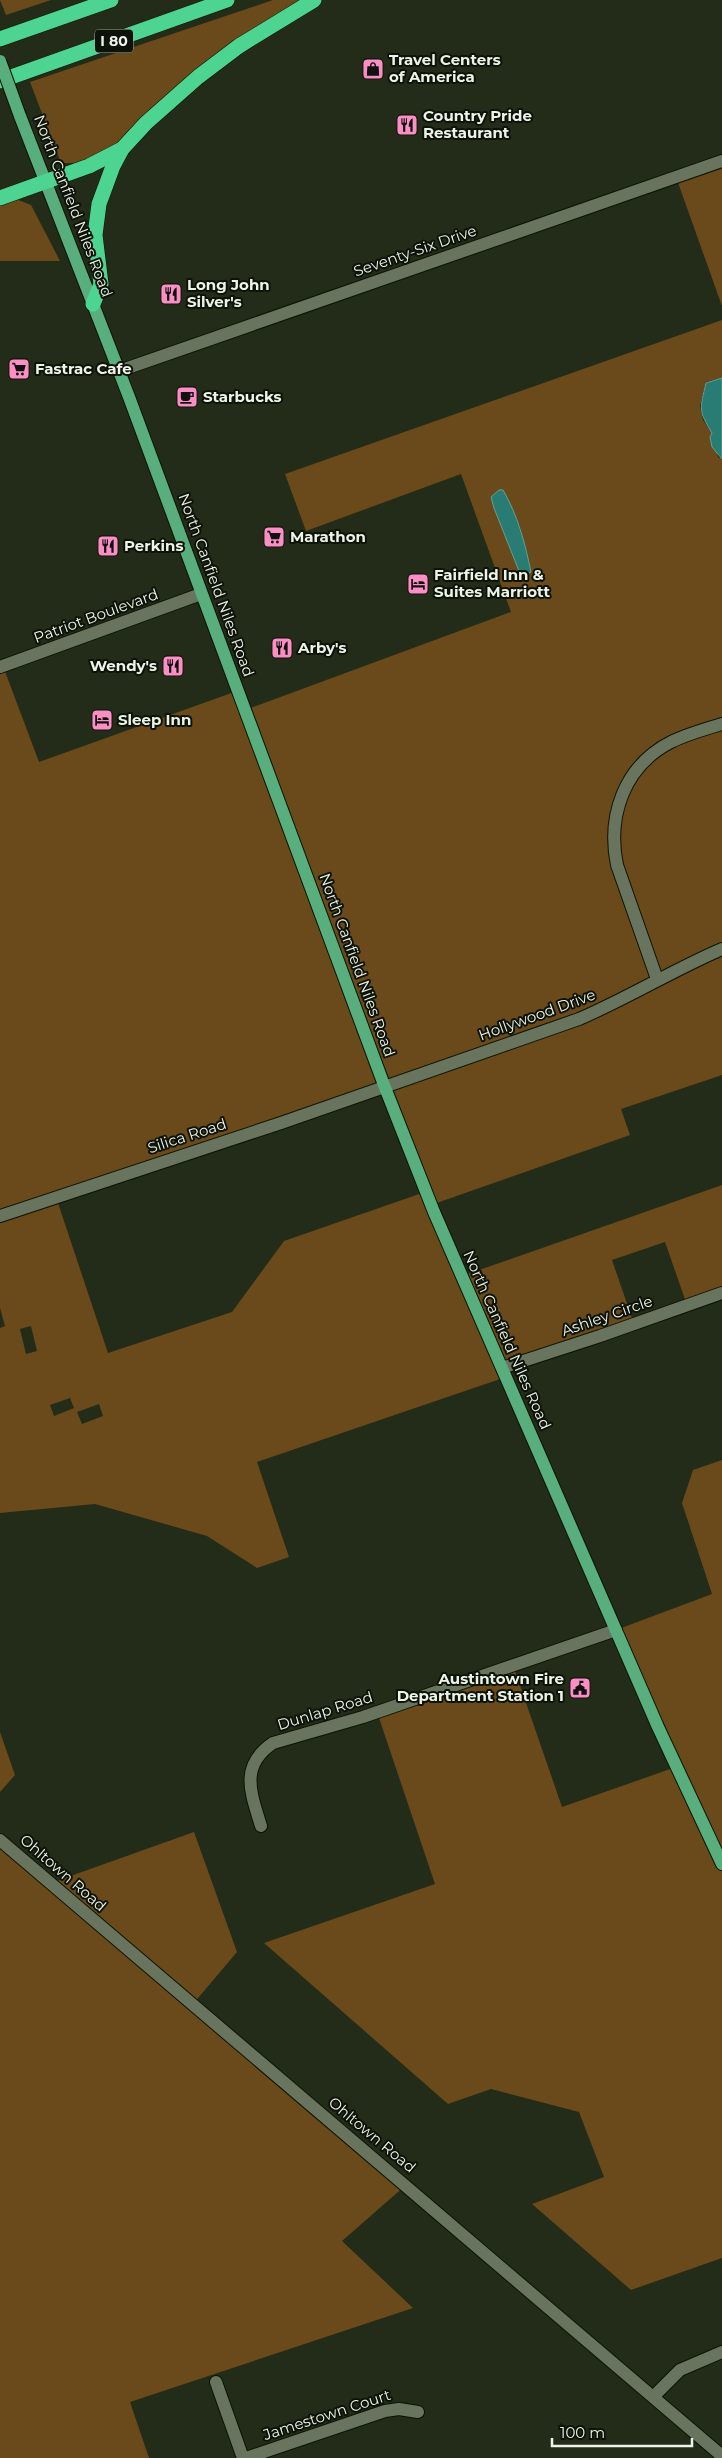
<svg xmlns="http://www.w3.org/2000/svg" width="722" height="2458" font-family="Montserrat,sans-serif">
	<rect width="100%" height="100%" fill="#222c18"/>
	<g fill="#6a4a1a" fill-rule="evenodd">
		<path d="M0,0H51L6,15Z"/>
		<path d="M273,0H303L112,148L83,163H61L30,82Z"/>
		<path d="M722,161V306L676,177Z"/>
		<path d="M8,196L31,205L60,261H0V198Z"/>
		<path d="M722,320V378L706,382L700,406L703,420L712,433L718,457L722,459V1075L621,1109L630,1135L431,1205L462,1276L722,1185V1293L687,1305L665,1242L612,1260L634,1324L502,1367L506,1377L257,1462L289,1557L257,1568L207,1536L95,1504L0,1513V1328L5,1326L0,1308V667L3,666L39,762L237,691L245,710L511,612L461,474L306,531L285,474ZM503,490L520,527L531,571H519L511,548ZM384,1085L425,1192L284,1241L232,1312L108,1353L56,1197ZM31,1326L37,1351L26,1354L20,1329ZM70,1398L74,1408L54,1416L50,1405ZM99,1404L103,1416L82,1424L77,1412Z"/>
		<path d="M722,1460V2258L631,2290L532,2204L604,2177L579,2112L491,2089L448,2104L264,1943L435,1884L377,1712L513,1665L562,1807L676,1767L616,1630L712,1594L682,1503L693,1470Z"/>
		<path d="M0,1732L15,1775L0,1792Z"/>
		<path d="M194,1832L237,1952L193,2004L406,2185L342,2241L413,2308L130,2402L149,2458H0V1840L51,1883Z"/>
	</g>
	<g fill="#287c74" stroke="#63a096">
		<path d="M722,378V459L712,447L710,437L712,433C698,410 700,409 706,383Z"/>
		<path d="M499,490H503C518,516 525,543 531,572L525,575L519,571L494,508L491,497Z"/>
	</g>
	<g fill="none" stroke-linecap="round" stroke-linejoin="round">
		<g stroke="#0b1403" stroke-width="14">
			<g id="minor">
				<path d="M119,371L722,161"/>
				<path d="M0,667L201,594"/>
				<path d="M657,979L617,865C607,816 624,766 671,742C687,734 705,729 722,724"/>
				<path d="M0,1216L281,1123L579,1019C628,998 673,970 722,949"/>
				<path d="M502,1368L600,1336L722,1293"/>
				<path d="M261,1826C251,1793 239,1766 273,1743L363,1717L616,1630"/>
				<path d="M0,1840L722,2456"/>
				<path d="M216,2382L243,2458"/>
				<path d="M654,2396L680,2370L722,2352"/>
				<path d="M246,2458L385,2411L399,2409L418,2412"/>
			</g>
		</g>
		<g stroke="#0b1403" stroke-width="14">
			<path id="major" d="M20,116L129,397L384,1085L434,1212L658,1727L722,1864"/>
		</g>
		<g stroke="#0b1403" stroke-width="16">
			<g id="highway">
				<path d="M0,39L111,0"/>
				<path d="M0,81L227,0"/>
				<path d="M0,198L89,166L122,149"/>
				<path d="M93,304L101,284L95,235L99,204L113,166L122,149L146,123L198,77L239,46L314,0"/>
			</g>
		</g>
		<use href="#minor" stroke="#68745d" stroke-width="12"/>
		<use href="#major" stroke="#58ae7c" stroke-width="12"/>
		<use href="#highway" stroke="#4dd491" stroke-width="15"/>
		<g stroke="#0b1403" stroke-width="14" stroke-linecap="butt">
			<path id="major-bridge" d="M0,61L20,116"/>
		</g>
		<use href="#major-bridge" stroke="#58ae7c" stroke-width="12"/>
	</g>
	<defs>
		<g id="shop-square" transform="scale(1.125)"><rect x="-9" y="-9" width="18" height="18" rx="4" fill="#fb8fc4" stroke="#0e130a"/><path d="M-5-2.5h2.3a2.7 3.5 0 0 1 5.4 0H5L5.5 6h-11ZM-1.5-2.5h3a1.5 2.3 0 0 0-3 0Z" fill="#111"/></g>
		<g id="restaurant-square" transform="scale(1.125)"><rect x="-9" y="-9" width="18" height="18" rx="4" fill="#fb8fc4" stroke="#0e130a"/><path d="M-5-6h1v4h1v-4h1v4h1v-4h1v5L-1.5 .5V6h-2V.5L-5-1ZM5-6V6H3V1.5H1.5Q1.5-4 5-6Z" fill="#111"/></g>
		<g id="supermarket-square" transform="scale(1.125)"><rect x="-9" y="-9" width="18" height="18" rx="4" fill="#fb8fc4" stroke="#0e130a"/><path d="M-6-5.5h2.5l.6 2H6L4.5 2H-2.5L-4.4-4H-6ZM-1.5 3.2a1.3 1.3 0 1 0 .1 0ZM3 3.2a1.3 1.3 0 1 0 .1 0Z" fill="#111"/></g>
		<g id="cafe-square" transform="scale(1.125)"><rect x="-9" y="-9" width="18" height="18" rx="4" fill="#fb8fc4" stroke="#0e130a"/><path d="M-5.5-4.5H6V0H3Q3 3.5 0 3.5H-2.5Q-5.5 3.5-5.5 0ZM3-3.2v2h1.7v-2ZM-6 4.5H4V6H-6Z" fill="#111"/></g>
		<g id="hotel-square" transform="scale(1.125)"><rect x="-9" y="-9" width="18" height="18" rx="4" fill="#fb8fc4" stroke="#0e130a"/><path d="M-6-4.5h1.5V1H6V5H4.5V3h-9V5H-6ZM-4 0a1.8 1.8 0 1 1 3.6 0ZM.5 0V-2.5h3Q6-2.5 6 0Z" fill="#111"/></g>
		<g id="civic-square" transform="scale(1.125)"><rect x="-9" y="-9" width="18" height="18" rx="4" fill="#fb8fc4" stroke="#0e130a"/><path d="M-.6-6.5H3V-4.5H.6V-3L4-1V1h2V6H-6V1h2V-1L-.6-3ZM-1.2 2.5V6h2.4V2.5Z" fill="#111"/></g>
	</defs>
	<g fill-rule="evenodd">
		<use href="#shop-square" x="373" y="69"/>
		<use href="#restaurant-square" x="407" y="125"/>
		<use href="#restaurant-square" x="171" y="294"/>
		<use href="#supermarket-square" x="19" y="369"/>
		<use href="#cafe-square" x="187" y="397"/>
		<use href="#supermarket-square" x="274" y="537"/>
		<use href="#restaurant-square" x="108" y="546"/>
		<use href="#hotel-square" x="418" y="584"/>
		<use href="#restaurant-square" x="282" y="648"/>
		<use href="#restaurant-square" x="173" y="666"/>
		<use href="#hotel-square" x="102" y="720"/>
		<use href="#civic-square" x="580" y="1688"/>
	</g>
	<g text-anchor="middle" stroke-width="4" stroke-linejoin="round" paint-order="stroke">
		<rect fill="#0e130a" stroke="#aab0a5" stroke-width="1" x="95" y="29.5" width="38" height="23" rx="4"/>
		<g font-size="14" font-weight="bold" fill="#edf4e7">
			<text x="114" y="46">I 80</text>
		</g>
		<g font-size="15" font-weight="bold" fill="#edf4e7" stroke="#0e130a" text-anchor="start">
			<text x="389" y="65">Travel Centers<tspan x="389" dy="17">of America</tspan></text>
			<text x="423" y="121">Country Pride<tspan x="423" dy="17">Restaurant</tspan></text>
			<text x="187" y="290">Long John<tspan x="187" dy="17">Silver's</tspan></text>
			<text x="35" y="374">Fastrac Cafe</text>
			<text x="203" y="402">Starbucks</text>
			<text x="290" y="542">Marathon</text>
			<text x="124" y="551">Perkins</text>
			<text x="434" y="580">Fairfield Inn &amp;<tspan x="434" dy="17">Suites Marriott</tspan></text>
			<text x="298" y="653">Arby's</text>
			<text x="157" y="671" text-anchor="end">Wendy's</text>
			<text x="118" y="725">Sleep Inn</text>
			<text x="564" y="1684" text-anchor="end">Austintown Fire<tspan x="564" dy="17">Department Station 1</tspan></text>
		</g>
		<g font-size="15" fill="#edf4e7" stroke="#0e130a">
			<text transform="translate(73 206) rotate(69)" y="5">North Canfield Niles Road</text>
			<text transform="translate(415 251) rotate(-19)" y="5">Seventy-Six Drive</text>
			<text transform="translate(216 585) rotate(70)" y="5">North Canfield Niles Road</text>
			<text transform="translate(96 616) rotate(-20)" y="5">Patriot Boulevard</text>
			<text transform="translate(357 965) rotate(70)" y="5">North Canfield Niles Road</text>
			<text transform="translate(537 1015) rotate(-20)" y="5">Hollywood Drive</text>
			<text transform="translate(187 1136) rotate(-18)" y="5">Silica Road</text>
			<text transform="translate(607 1316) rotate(-19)" y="5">Ashley Circle</text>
			<text transform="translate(507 1340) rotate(66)" y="5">North Canfield Niles Road</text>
			<text transform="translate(325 1711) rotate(-17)" y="5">Dunlap Road</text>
			<text transform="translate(63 1873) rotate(41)" y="5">Ohltown Road</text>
			<text transform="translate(372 2135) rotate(40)" y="5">Ohltown Road</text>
			<text transform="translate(327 2415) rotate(-18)" y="5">Jamestown Court</text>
		</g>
	</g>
	<path d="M552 2438v8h140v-8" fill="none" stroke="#edf4e7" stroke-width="2.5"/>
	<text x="560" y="2438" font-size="15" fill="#edf4e7" stroke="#0e130a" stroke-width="4" paint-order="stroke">100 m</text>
</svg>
